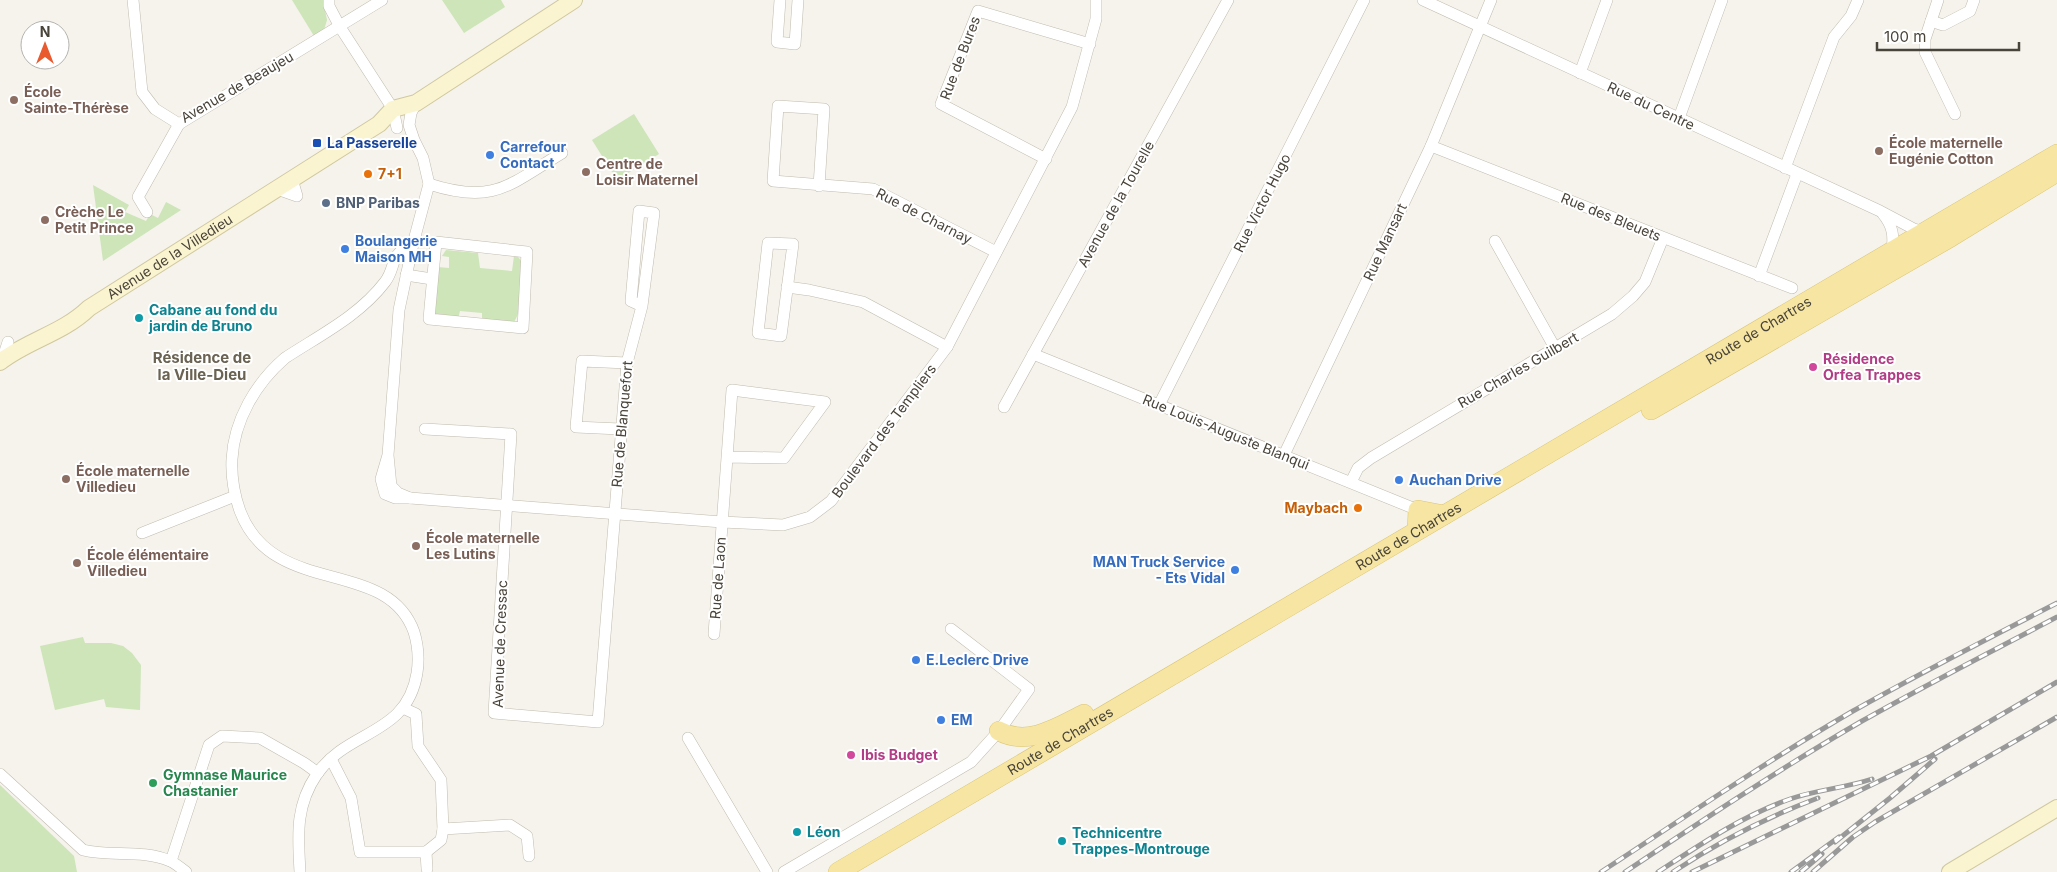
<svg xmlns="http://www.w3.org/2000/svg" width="2057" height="872" font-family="Inter,sans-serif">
	<rect width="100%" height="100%" fill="#f5f3ec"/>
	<g fill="#cde5b8">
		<path d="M292,0H323L327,20L324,30L314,36Z"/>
		<path d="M442,0H501L505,7L464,33Z"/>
		<path d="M634,114L659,154L617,180L592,140Z"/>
		<path d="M93,185L129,205L125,212L146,221L150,214L158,218L166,202L181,210L103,261Z"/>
		<path d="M446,250L478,253L480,268L512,271L514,256L518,257L522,262C521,278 523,310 514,322H482V313L460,311L458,319L433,314L438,267L449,268V257L442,256Z"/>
		<path d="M83,637L85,643H111L123,646L132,653L141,665L140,710L106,707L104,699L55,710L40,646Z"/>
		<path d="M0,785L74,856L77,872H0Z"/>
	</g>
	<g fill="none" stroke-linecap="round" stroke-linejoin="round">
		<g stroke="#c0bbaf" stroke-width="12">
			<g id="street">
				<path d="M133,0L142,92L155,109L179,124L382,0"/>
				<path d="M329,0V6L340,27L393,109L397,128"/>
				<path d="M780,0L777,42L795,44L798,0"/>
				<path d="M1423,0L1880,211L1914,229L1925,232"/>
				<path d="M1938,0L1925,39V52L1955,114"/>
				<path d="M1931,21L1943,25L1970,11L1974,0"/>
				<path d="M1580,73L1607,0"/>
				<path d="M1679,118L1722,0"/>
				<path d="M1431,146L1792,288"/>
				<path d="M1046,159L941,104L978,11L1090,44"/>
				<path d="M1785,168L1834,37L1851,16L1858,0"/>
				<path d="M429,184C494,205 509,185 562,153"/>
				<path d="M819,186L824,109L778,106L773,181L873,189L996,252"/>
				<path d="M275,191L280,190L297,196L292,179"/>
				<path d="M147,212L138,197L179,124"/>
				<path d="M1883,214C1893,226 1894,236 1892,251"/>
				<path d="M1495,241L1555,348"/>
				<path d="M436,242L527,252L523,328L429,319Z"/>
				<path d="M768,243L793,244L781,336L758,333Z"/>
				<path d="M406,275L432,279"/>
				<path d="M1759,276L1797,174"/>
				<path d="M787,287L809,290L863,302L947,347"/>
				<path d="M1033,354L1418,510"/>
				<path d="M2,361L8,342"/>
				<path d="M1159,405L1364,0"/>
				<path d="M1004,407L1228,0"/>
				<path d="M425,429L511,434L494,713L598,722L627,363L642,306L654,213L639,211L631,301L642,306"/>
				<path d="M620,429L576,427L582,361L627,363"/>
				<path d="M388,455L381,479L385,494L395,498H410L398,493L391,486L388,455L399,310L413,244L429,184L423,158L414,140L409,125L411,113L416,103"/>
				<path d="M1284,455L1431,146L1491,0"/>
				<path d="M1351,482L1358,468L1371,458L1612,314L1633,296L1645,282L1663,238"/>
				<path d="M410,498L722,522L783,525L810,517L831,501L947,347L1072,107L1096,19V0"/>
				<path d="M142,533L235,496"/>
				<path d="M714,634L732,390L825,402L784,458L728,457"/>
				<path d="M403,708L416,714L418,746L441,780L443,829L510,825L527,836L529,856"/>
				<path d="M688,738L767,872"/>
				<path d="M331,759L351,798L360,852H426L427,869"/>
				<path d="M0,774L83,850C111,857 142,849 170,861C175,863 181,868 186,872"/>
				<path d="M426,852L441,840L443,829"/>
				<path d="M171,861L209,745L222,736L260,738L304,763L318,773"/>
				<path d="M300,872C298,836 295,806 317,774C348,729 407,736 417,673C419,660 418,645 414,632C387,556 273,599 240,511C234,494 231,477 232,459C234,420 256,383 285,358C320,335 359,316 385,282C397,266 388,255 413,244"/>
				<path d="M784,872L971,762L999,731L1029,689L951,629"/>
			</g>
		</g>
		<g stroke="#d0c89f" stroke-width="18">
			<g id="secondary">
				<path id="s1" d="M0,362C28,340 62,334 89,308L379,124L393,109L416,103L574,0"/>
				<path d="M1950,872L2057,808"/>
			</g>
		</g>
		<g stroke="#dbc573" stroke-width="20">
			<g id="primary">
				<path d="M1651,410L1951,237L2057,172"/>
				<path d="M1417,530L1418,510L1444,515"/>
				<path d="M999,731C1028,747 1058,727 1084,714"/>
				<path id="s2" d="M838,872C1244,632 1651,395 2057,154"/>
			</g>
		</g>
		<use href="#street" stroke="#fff" stroke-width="11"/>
		<use href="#secondary" stroke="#fbf4d0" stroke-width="16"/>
		<use href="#primary" stroke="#f7e6a3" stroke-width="19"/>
		<g stroke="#999" stroke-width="5">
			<g id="rail">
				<path d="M1835,842L1890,798L1935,759"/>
				<path d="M1601,872C1685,817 1767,761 1853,711C1920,673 1989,638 2057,603"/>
				<path d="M1625,872C1703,820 1781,768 1862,721C1926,685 1992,651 2057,617"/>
				<path d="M1658,872C1701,844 1742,816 1790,799C1816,790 1845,788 1872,779"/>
				<path d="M1673,872C1718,842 1767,817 1818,798"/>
				<path d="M1692,872L1931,756L2057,682"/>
				<path d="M1791,872L1839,837"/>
				<path d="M1801,872L1822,854"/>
				<path d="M1813,872L1853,837L1875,822L2057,717"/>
			</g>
		</g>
		<use href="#rail" stroke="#fff" stroke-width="3" stroke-dasharray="9" stroke-linecap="butt"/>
	</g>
	<g fill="#8d6e63" stroke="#fff" stroke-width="2">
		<circle cx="14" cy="100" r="5"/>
		<circle cx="1879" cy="151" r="5"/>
		<circle cx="586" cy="172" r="5"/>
		<circle cx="45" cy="220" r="5"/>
		<circle cx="66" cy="479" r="5"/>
		<circle cx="416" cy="546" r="5"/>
		<circle cx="77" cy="563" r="5"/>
	</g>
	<rect fill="#1a4fb4" stroke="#fff" stroke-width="2" x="312" y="138" width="10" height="10" rx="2.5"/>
	<g fill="#3f7fe0" stroke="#fff" stroke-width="2">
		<circle cx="490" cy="155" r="5"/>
		<circle cx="345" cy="249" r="5"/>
		<circle cx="1399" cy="480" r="5"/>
		<circle cx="1235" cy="570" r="5"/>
		<circle cx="916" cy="660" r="5"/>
		<circle cx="941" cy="720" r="5"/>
	</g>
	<g fill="#e8710a" stroke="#fff" stroke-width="2">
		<circle cx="368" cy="174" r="5"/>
		<circle cx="1358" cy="508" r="5"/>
	</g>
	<circle fill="#5c6f8a" stroke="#fff" stroke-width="2" cx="326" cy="203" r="5"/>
	<g fill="#0f9aa8" stroke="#fff" stroke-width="2">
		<circle cx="139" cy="318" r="5"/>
		<circle cx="797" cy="832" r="5"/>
		<circle cx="1062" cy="841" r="5"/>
	</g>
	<g fill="#d1479c" stroke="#fff" stroke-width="2">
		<circle cx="1813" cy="367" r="5"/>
		<circle cx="851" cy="755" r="5"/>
	</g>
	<circle fill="#2e9e5b" stroke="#fff" stroke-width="2" cx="153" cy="783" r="5"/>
	<g text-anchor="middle" stroke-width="4" stroke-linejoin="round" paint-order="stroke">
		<g font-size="14" fill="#49443a" stroke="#fff">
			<text transform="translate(960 58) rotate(-69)" y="5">Rue de Bures</text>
			<text transform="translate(237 87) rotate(-30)" y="5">Avenue de Beaujeu</text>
			<text transform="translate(1651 106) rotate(25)" y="5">Rue du Centre</text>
			<text transform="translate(1262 203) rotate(-63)" y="5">Rue Victor Hugo</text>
			<text transform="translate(1116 204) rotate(-61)" y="5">Avenue de la Tourelle</text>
			<text transform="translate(924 216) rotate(27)" y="5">Rue de Charnay</text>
			<text transform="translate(1611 217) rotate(22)" y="5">Rue des Bleuets</text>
			<text transform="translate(1385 242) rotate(-65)" y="5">Rue Mansart</text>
			<text dy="5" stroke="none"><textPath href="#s1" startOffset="200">Avenue de la Villedieu</textPath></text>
			<text dy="5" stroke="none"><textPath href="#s2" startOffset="1068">Route de Chartres</textPath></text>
			<text transform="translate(1518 370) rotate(-30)" y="5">Rue Charles Guilbert</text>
			<text transform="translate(622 424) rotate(-85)" y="5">Rue de Blanquefort</text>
			<text transform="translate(884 431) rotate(-53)" y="5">Boulevard des Templiers</text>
			<text transform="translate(1226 432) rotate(22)" y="5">Rue Louis-Auguste Blanqui</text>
			<text dy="5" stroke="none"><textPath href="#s2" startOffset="662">Route de Chartres</textPath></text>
			<text transform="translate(718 578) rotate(-86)" y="5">Rue de Laon</text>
			<text transform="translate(500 644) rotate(-88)" y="5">Avenue de Cressac</text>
			<text dy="5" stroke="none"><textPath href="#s2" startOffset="258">Route de Chartres</textPath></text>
		</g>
		<g font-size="14" font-weight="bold" fill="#785e54" stroke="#fff" text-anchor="start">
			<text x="24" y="97">École<tspan x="24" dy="16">Sainte-Thérèse</tspan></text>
			<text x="1889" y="148">École maternelle<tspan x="1889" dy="16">Eugénie Cotton</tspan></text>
			<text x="596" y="169">Centre de<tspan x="596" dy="16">Loisir Maternel</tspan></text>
			<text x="55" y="217">Crèche Le<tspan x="55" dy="16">Petit Prince</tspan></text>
			<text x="76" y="476">École maternelle<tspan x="76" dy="16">Villedieu</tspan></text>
			<text x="426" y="543">École maternelle<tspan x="426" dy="16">Les Lutins</tspan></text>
			<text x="87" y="560">École élémentaire<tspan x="87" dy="16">Villedieu</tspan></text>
		</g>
		<g font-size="14" font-weight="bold" fill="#164399" stroke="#fff" text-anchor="start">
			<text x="327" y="148">La Passerelle</text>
		</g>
		<g font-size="14" font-weight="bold" fill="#366cbe" stroke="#fff" text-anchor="start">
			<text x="500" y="152">Carrefour<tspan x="500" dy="16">Contact</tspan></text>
			<text x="355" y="246">Boulangerie<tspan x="355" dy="16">Maison MH</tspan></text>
			<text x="1409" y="485">Auchan Drive</text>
			<text x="1225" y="567" text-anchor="end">MAN Truck Service<tspan x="1225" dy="16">- Ets Vidal</tspan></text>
			<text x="926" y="665">E.Leclerc Drive</text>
			<text x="951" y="725">EM</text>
		</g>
		<g font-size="14" font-weight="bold" fill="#c56008" stroke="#fff" text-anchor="start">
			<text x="378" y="179">7+1</text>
			<text x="1348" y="513" text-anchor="end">Maybach</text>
		</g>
		<g font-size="14" font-weight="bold" fill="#4e5e75" stroke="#fff" text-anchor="start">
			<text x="336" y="208">BNP Paribas</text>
		</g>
		<g font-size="14" font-weight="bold" fill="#0d838f" stroke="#fff" text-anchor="start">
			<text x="149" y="315">Cabane au fond du<tspan x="149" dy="16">jardin de Bruno</tspan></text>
			<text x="807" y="837">Léon</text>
			<text x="1072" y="838">Technicentre<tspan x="1072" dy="16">Trappes-Montrouge</tspan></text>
		</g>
		<g font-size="14" font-weight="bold" fill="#b23c85" stroke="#fff" text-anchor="start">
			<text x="1823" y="364">Résidence<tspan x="1823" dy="16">Orfea Trappes</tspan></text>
			<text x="861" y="760">Ibis Budget</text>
		</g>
		<g font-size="14" font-weight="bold" fill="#27864d" stroke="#fff" text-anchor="start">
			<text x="163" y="780">Gymnase Maurice<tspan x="163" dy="16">Chastanier</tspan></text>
		</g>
		<g font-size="15" font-weight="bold" fill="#6b6352" stroke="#fff">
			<text x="202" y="363">Résidence de<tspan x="202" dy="17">la Ville-Dieu</tspan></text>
		</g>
	</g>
	<g transform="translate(45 45)"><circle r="24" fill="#ffffff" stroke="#b6b4b0"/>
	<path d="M0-4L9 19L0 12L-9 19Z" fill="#e95a2e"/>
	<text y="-8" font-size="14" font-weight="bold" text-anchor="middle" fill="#49443a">N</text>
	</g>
	<path d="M1877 42v8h142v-8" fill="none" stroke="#49443a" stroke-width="2.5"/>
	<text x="1884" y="42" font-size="15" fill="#49443a" stroke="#ffffff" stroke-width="4" paint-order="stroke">100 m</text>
</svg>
